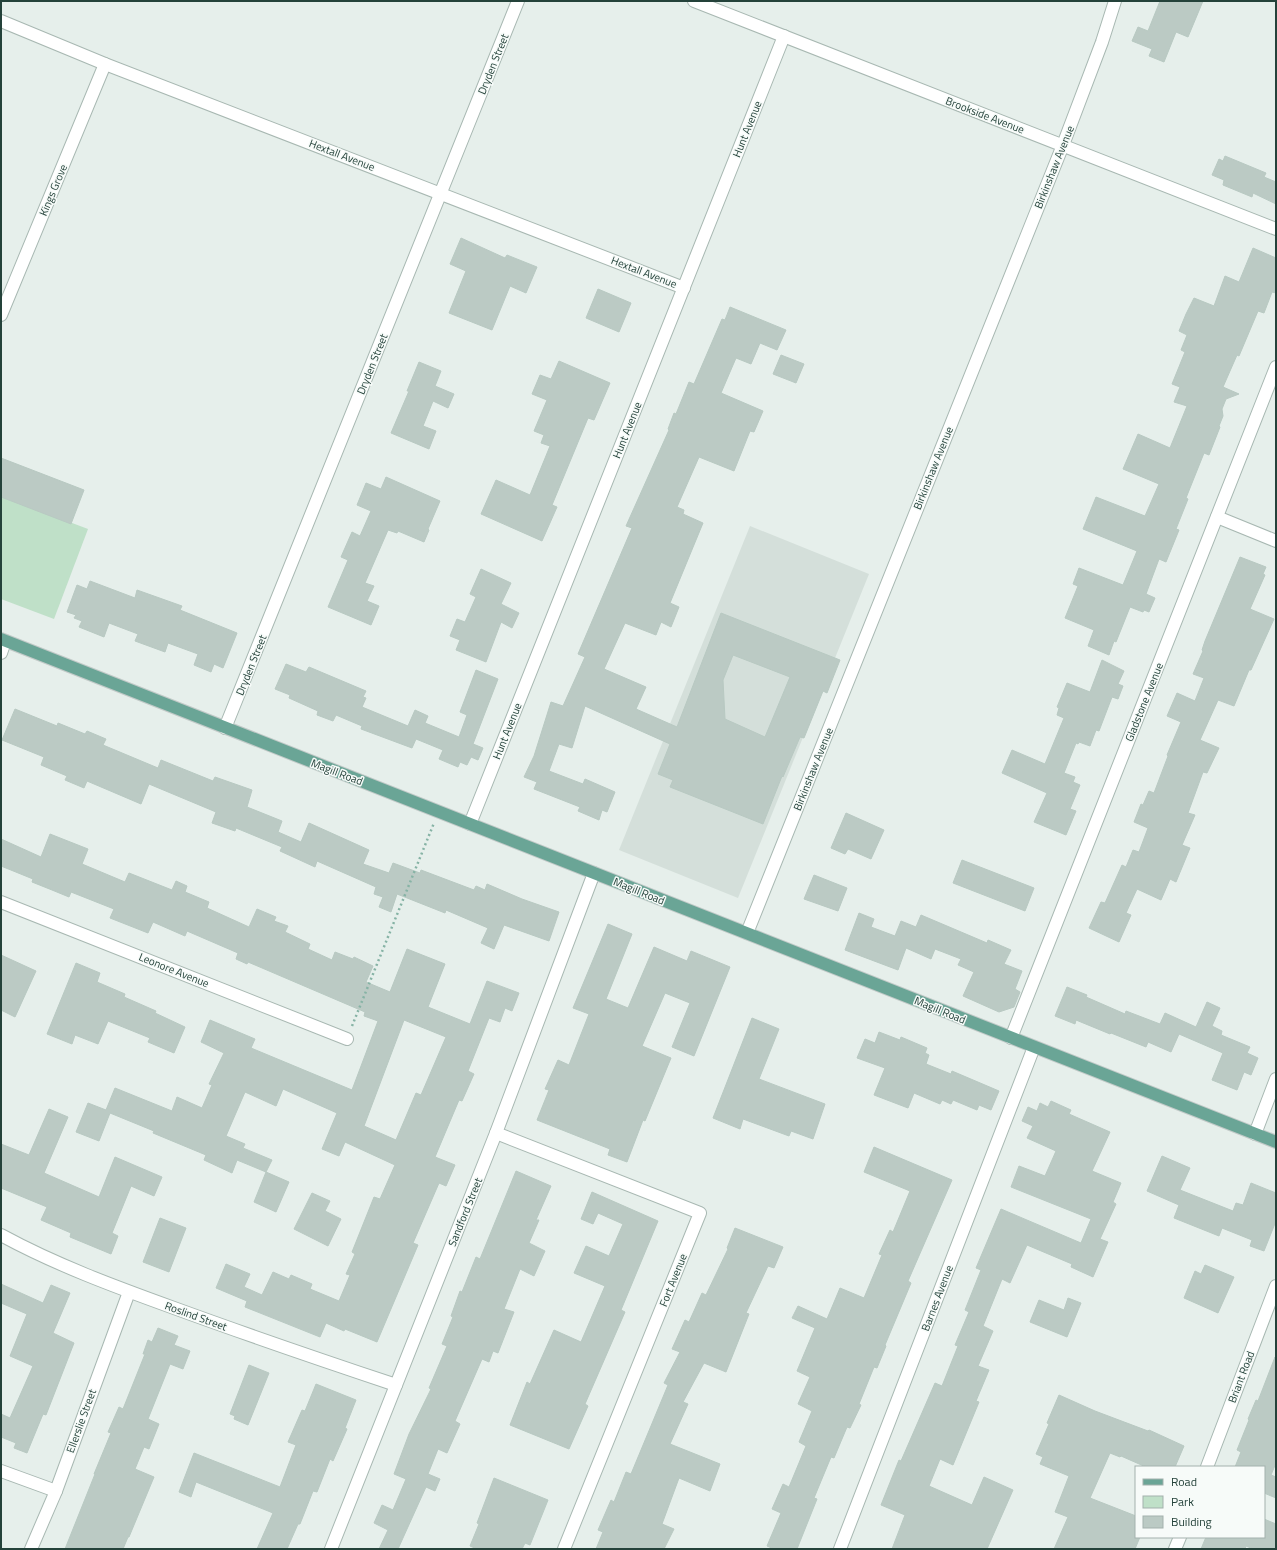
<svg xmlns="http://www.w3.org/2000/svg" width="1277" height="1550" font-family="'Titillium Web',sans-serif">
	<rect width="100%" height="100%" fill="#e6efeb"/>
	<path fill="#d4dfda" d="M750,526L869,574L738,898L619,850Z"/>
	<path fill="#bfe0c8" d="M1,496L88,529L54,619L1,599Z"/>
	<g fill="#bbcac4" stroke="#b8c9c2" fill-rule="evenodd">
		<path d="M1160,1H1203L1188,37L1176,32L1164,62L1149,56L1152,49L1132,41L1138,27L1148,31Z"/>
		<path d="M1225,156L1266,173L1264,177L1276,182V204L1253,193L1252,197L1223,185L1224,180L1212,175L1219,159L1223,161Z"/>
		<path d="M461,238L505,258L507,255L537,267L526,293L510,286L492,330L449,313L466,271L450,264Z"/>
		<path d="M1253,248L1276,258V293L1272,292L1264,313L1258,311L1239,356L1237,355L1223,387L1239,394L1226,399L1222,409L1223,416L1219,426L1220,427L1209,455L1204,453L1186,498L1188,499L1176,529L1179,530L1166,562L1159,559L1146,594L1155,598L1149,612L1144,610L1143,612L1130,607L1116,642L1114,641L1109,655L1088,646L1094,630L1065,618L1078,586L1073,584L1079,568L1123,585L1137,551L1083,529L1096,497L1145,516L1159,484L1123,469L1138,434L1170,448L1187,406L1174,402L1180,387L1172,384L1185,352L1181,350L1187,335L1179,331L1186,314L1194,298L1214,306L1225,276L1239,282Z"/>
		<path d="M598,289L631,303L619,332L586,318Z"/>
		<path d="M730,307L786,330L777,350L760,343L751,364L736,358L721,393L763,411L754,432L750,431L734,471L699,457L677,507L684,510L683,514L703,523L670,603L679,607L671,627L661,622L656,635L625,623L604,669L646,687L636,709L677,727L721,613L840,660L827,693L823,691L804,738L800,737L783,777L782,776L763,824L670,787L673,780L658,774L670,744L585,706L572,748L559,744L549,771L583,784L585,779L615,792L607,812L602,810L599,820L578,811L580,807L534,789L537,782L524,777L534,756L551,702L563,706L585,657L578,654L632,528L626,526L669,430L668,429L674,413L676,414L689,382L694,384L722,319L725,320ZM733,655L790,677L765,737L725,719L723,680Z"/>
		<path d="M781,355L804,364L796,383L773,374Z"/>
		<path d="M559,361L610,383L594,420L588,418L552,505L557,507L542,541L481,514L496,480L530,495L550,446L541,443L544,435L534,431L547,400L532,394L540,375L551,379Z"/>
		<path d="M419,362L441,371L435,386L454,394L448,408L433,401L423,426L436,431L429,449L391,433L409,391H407Z"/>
		<path d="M1,458L84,490L71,524L1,497Z"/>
		<path d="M386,477L440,501L428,529L429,530L424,542L398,531L397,533L388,530L365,583L374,586L367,601L379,606L371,625L328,607L348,560L341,557L352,532L360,536L371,511L357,505L366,483L381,489Z"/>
		<path d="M1240,557L1266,567L1263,574L1265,575L1250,609L1274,619L1251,670H1249L1234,706L1218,700L1200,740L1219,748L1207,773L1203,772L1188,813L1195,815L1182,845L1190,848L1176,882L1170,879L1161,900L1137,889L1126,913L1131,915L1119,942L1089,928L1101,902L1105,903L1122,865L1126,867L1133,850L1139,852L1148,828L1134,822L1141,804L1143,805L1149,791L1154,793L1168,756L1167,755L1181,722L1167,716L1177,693L1195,701L1204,678L1193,674L1203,651L1202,650L1205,641Z"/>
		<path d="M481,569L511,583L501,604L519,613L512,628L501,622L486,662L456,650L460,640L450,636L457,619L465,622L476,597L470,594Z"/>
		<path d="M90,581L135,598L137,590L182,606L180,610L237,633L223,668L214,664L211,672L194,665L198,654L168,643L165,652L135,641L138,634L109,623L104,637L79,627L82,621L74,618L76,615L67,612L77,585L87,589Z"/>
		<path d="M1102,660L1124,671L1118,684L1123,686L1118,699L1112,697L1099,731L1096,730L1090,746L1079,742L1078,744L1076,743L1064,773L1075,777L1073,782L1080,785L1070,809L1076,811L1066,835L1034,822L1047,793L1002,773L1012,750L1045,764L1064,718L1057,715L1059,708L1057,707L1067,683L1090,692Z"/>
		<path d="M286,664L306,672L309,667L366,691L363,697L366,698L362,707L408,726L415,710L428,716L425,723L459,737L467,715L460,712L476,670L498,679L473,744L483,748L478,760L471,757L467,765L460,762L458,767L439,759L443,750L416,739L412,748L361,729L362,726L336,715L333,721L317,715L318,711L289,698L290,695L275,689Z"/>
		<path d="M15,709L57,726L58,723L85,734L87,731L106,739L103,745L158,768L161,760L213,781L215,777L252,790L247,807L282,821L278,832L301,842L309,823L369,850L363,864L389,873L393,863L420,873L421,870L474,890L476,886L485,890L487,884L522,899L559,912L549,941L504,925L494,949L481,943L488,928L446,910L445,913L397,894L391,912L379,907L383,897L374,894L376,887L317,861L315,867L280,851L282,847L236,828L235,831L212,823L216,812L149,784L141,804L87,781L84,788L65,780L67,776L41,765L44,757L2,740Z"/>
		<path d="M846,813L884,830L871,859L848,849L845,854L831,848Z"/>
		<path d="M50,834L88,849L82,864L125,882L129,873L172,890L176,881L187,886L185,892L209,902L207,908L249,927L257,909L276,917L274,921L288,926L285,932L310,944L308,949L332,960L335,952L353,959L354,957L373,966L366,982L390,992L407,949L445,964L428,1007L470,1024L487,981L519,993L512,1011L505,1008L500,1022L489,1018L468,1071L474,1074L462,1101L459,1100L435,1157L455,1165L446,1186L439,1183L413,1243L418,1245L377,1342L345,1329L344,1331L326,1323L320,1337L245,1307L247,1301L216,1288L226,1264L250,1274L244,1287L262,1295L273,1272L289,1279L291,1275L312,1284L310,1289L339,1301L350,1275L346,1274L355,1254L352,1252L374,1197L380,1199L395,1165L345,1142L339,1156L322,1149L337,1113L283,1089L276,1106L245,1092L226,1136L245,1144L243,1148L272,1160L266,1172L289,1182L276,1212L254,1202L266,1172L237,1160L232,1173L204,1160L206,1155L153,1133L154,1131L110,1113L99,1141L76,1132L88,1103L106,1110L115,1088L172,1111L177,1097L202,1108L212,1085L209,1084L224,1053L201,1042L210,1020L255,1039L251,1048L352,1090L378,1021L364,1016L365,1012L248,962L247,964L236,959L238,953L187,931L185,936L153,922L148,933L110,918L114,909L71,892L69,897L52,890L32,882L33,879L1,866V839L41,857ZM404,1020L446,1037L421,1095L416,1093L396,1140L364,1126Z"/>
		<path d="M962,860L1034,888L1025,911L953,883Z"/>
		<path d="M814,875L847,888L838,911L804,899Z"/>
		<path d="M859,913L874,919L871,927L895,936L901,921L916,927L921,915L987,943L988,940L1011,950L1004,964L1022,971L1015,989L1020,992L1014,1007L999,1012L963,996L974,972L958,965L961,959L935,949L931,959L906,948L898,970L845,950Z"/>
		<path d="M608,924L632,934L606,999L628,1008L654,947L687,961L691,951L730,967L694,1056L672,1047L690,1003L665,993L642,1046L671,1058L645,1121L643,1120L627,1162L608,1155L610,1149L537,1120L549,1090L545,1089L558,1060L569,1065L589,1014L573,1008Z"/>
		<path d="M1,955L36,971L15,1017L1,1010Z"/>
		<path d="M76,963L100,973L97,982L125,994L124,997L156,1011L155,1013L185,1027L174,1053L148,1042L150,1038L108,1021L98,1044L75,1035L72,1044L47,1034Z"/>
		<path d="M1067,987L1087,995L1086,997L1125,1014L1126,1011L1160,1024L1165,1013L1196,1027L1207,1002L1220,1008L1212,1026L1222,1031L1221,1035L1250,1047L1247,1053L1258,1058L1251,1075L1244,1072L1237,1090L1212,1080L1223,1053L1179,1034L1171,1052L1148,1042L1146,1047L1111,1033L1110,1034L1076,1020L1075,1024L1055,1016Z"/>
		<path d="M752,1018L779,1029L759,1079L825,1104L813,1139L791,1131L789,1136L743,1119L740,1129L713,1118Z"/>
		<path d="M879,1032L900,1040L901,1037L927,1048L925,1053L929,1055L926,1064L951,1074L952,1071L999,1091L991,1110L979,1105L977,1110L953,1100L951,1104L942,1100L940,1104L914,1093L908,1108L874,1095L885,1068L857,1058L865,1039L875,1043Z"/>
		<path d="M1051,1101L1071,1110L1069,1114L1110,1132L1092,1171L1121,1183L1113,1202L1116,1204L1100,1239L1108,1242L1093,1277L1071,1267L1072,1264L1027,1245L1010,1283L1002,1279L983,1326L993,1331L978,1366L989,1370L976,1401L979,1402L953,1465L940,1459L929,1486L972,1505L984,1477L1013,1490L987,1549H892L905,1515L881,1505L899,1460L901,1461L935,1383L942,1386L958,1346L955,1345L969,1312L965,1310L981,1270L976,1268L1001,1209L1081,1243L1091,1219L1011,1187L1019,1166L1045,1176L1056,1151L1027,1138L1033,1126L1022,1121L1028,1107L1037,1111L1040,1103L1048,1107Z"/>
		<path d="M49,1109L68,1117L44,1173L99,1197L115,1157L162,1177L154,1196L131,1186L112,1233L118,1236L111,1254L70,1237L71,1233L41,1220L47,1207L1,1188V1144L29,1155Z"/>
		<path d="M874,1147L952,1180L908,1281L911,1283L885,1345L886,1346L877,1368L874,1367L859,1404L861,1405L850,1428L847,1427L834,1458L831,1457L814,1498L817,1499L797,1549H774L767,1546L781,1513L772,1509L783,1484L789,1487L806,1446L799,1442L812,1411L798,1404L810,1377L797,1371L815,1328L792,1318L798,1306L827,1319L840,1288L864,1298L882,1255L879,1254L890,1230L893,1232L910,1191L864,1172Z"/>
		<path d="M1162,1156L1190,1168L1180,1190L1233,1211L1236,1203L1243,1205L1251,1183L1276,1193V1221L1264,1251L1250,1246L1252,1240L1222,1228L1219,1236L1174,1218L1179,1205L1147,1191Z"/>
		<path d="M516,1171L551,1186L536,1220H539L529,1243L545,1251L534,1276L520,1269L504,1309L514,1312L498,1353L493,1351L489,1362L482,1359L455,1421L460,1424L447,1453L438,1449L428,1474L440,1479L435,1491L426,1487L398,1549H379L388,1530L374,1523L382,1505L393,1510L406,1479L394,1474L409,1434L431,1389L429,1388L447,1346L442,1344L453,1317L451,1316L460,1291L462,1292L476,1257L480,1259Z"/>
		<path d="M592,1192L658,1221L621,1310L625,1312L585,1404L588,1406L569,1449L510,1425L527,1382L530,1384L554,1330L581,1342L605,1286L574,1273L586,1246L609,1256L623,1224L598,1213L593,1224L581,1219Z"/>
		<path d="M312,1193L330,1201L325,1211L341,1219L328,1246L294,1229Z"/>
		<path d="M160,1218L186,1228L169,1272L143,1262Z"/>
		<path d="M735,1228L783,1247L774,1268L768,1266L746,1313L749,1314L726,1372L704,1363L683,1402L688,1404L670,1444L720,1464L710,1491L679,1478L662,1524L674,1529L664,1549H596L603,1532L598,1530L611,1500L614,1502L626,1472L631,1474L668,1385L664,1383L680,1352L672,1349L685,1320L689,1322L702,1293L706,1295L728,1249L727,1248Z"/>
		<path d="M1205,1265L1234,1277L1218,1313L1184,1298L1195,1271L1201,1274Z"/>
		<path d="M1,1284L43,1303L51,1285L70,1293L53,1333L74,1343L46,1415L43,1414L27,1453L14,1448L16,1443L1,1437V1414L10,1418L33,1366L10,1356L27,1314L1,1303Z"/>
		<path d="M1068,1298L1081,1303L1067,1337L1030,1322L1039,1300L1064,1310Z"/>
		<path d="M158,1328L178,1336L174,1345L190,1351L183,1369L170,1364L148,1419L159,1424L149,1449L144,1447L135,1469L154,1477L129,1537H128L123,1549H65L95,1474H94L111,1433L108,1432L119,1407L123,1409L145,1354H143L148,1340L152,1342Z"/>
		<path d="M1275,1357L1276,1463L1271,1475L1276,1477V1498L1264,1493V1467H1235L1241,1452L1237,1450L1249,1420L1248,1419L1256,1400L1258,1401Z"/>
		<path d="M249,1365L269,1373L248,1425L234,1419L235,1416L230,1414Z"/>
		<path d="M316,1384L356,1400L345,1428L347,1429L333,1461L330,1459L317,1492L313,1491L300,1524H298L287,1549H257L273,1513L196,1482L191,1497L179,1492L194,1453L280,1487L296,1445L288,1442L302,1410L305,1411Z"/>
		<path d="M1059,1395L1095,1411L1148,1431L1149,1430L1184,1446L1175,1467H1146L1121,1456L1120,1457L1110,1453L1090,1498L1136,1516V1537H1140L1135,1549H1054L1068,1517L1055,1512L1069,1476L1040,1464L1043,1457L1036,1454L1049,1424L1047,1423Z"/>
		<path d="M494,1478L548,1500L530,1545L525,1543L522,1549H477L470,1546L479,1524L477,1523Z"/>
		<path d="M1264,1519L1276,1524V1549H1253L1246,1546L1245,1549H1201L1206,1537H1264Z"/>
	</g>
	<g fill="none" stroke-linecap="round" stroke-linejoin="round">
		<g stroke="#a8b8b2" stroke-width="14">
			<g id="minor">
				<path d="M694,1L1276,229"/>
				<path d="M1,21L105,64L684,288"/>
				<path d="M1,315L105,64"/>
				<path d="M1217,517L1276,541"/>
				<path d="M1,653L5,641"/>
				<path d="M225,728L518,1"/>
				<path d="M470,824L784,36"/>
				<path d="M1,902L347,1039"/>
				<path d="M747,933L1063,145L1102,42L1115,1"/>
				<path d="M1011,1038L1276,367"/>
				<path d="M496,1133L700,1213L564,1549"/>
				<path d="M1255,1134L1276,1079"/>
				<path d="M1,1235C56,1265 116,1287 174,1308C248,1335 321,1360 396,1385"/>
				<path d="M1207,1467L1276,1286"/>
				<path d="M1,1471L56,1491"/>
				<path d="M31,1549L56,1491L129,1292"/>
				<path d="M331,1549L496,1133L594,873"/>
				<path d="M840,1549L1034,1047"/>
				<path d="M1175,1549L1180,1537"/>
			</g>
		</g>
		<g stroke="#c2cac8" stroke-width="14">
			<path id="major" d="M1,639L1276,1142"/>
		</g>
		<path stroke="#86b3a5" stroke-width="2.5" stroke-dasharray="2 3" stroke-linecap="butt" d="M352,1026L434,823"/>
		<use href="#minor" stroke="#fff" stroke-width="12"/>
		<use href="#major" stroke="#6aa596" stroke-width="12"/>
	</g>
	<g text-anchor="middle" stroke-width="3" stroke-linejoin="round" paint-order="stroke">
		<g font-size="11" fill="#24423a" stroke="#f7fbf9">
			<text transform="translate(493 64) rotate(-68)" y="4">Dryden Street</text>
			<text transform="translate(985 115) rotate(21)" y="4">Brookside Avenue</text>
			<text transform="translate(747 129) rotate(-68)" y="4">Hunt Avenue</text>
			<text transform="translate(342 155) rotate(21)" y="4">Hextall Avenue</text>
			<text transform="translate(1054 167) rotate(-68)" y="4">Birkinshaw Avenue</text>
			<text transform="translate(53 190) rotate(-67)" y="4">Kings Grove</text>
			<text transform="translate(644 272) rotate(21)" y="4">Hextall Avenue</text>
			<text transform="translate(372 364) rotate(-68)" y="4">Dryden Street</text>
			<text transform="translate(627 430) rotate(-68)" y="4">Hunt Avenue</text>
			<text transform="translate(933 468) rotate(-68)" y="4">Birkinshaw Avenue</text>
			<text transform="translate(251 665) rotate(-68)" y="4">Dryden Street</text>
			<text transform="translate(1144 702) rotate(-68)" y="4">Gladstone Avenue</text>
			<text transform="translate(507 731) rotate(-68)" y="4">Hunt Avenue</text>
			<text transform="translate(813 769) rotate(-68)" y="4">Birkinshaw Avenue</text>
			<text transform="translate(337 772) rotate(21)" y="4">Magill Road</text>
			<text transform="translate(639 891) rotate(22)" y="4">Magill Road</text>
			<text transform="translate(174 970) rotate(22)" y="4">Leonore Avenue</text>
			<text transform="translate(940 1010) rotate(22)" y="4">Magill Road</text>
			<text transform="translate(465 1212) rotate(-68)" y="4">Sandford Street</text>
			<text transform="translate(673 1280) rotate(-68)" y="4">Fort Avenue</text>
			<text transform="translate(937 1298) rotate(-69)" y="4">Barnes Avenue</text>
			<text transform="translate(196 1316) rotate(20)" y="4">Roslind Street</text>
			<text transform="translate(1241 1377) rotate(-69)" y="4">Briant Road</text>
			<text transform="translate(81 1421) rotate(-70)" y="4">Ellerslie Street</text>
		</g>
	</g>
	<rect width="1277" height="1550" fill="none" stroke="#24423a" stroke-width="4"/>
	<rect x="1135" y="1466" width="130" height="72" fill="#f7fbf9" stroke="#a3b1ad"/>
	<rect x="1143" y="1479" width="20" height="6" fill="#6aa596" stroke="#a3b1ad"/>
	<text x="1171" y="1486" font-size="12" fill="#24423a">Road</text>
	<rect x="1143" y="1496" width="20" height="12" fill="#bfe0c8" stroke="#a3b1ad"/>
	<text x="1171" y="1506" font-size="12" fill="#24423a">Park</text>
	<rect x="1143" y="1516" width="20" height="12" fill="#bbcac4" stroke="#a3b1ad"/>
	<text x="1171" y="1526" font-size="12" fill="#24423a">Building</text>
</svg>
